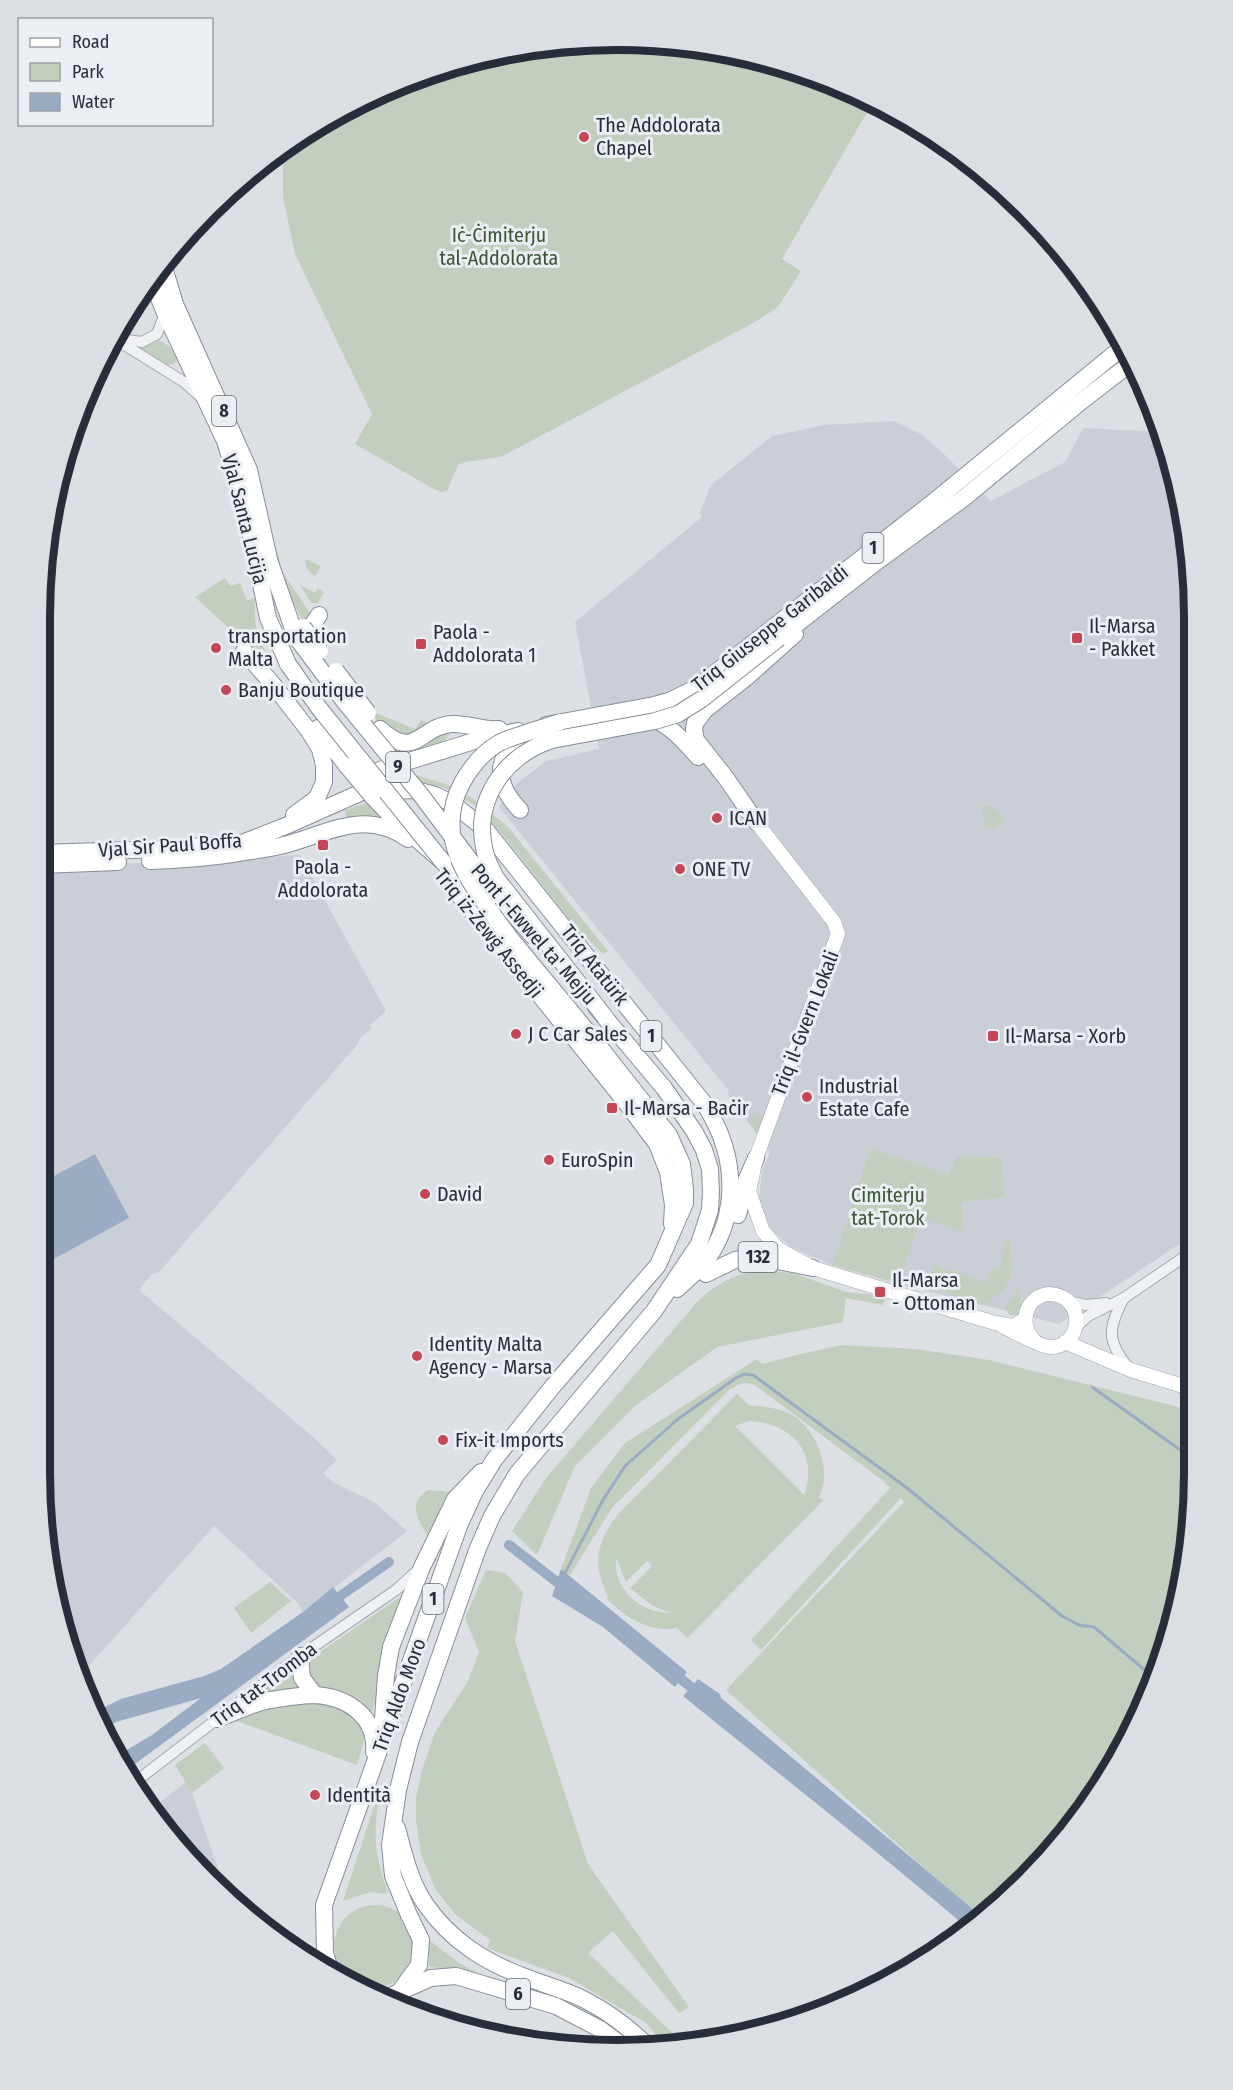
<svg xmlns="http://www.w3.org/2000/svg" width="1233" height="2090" font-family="'Fira Sans Condensed',sans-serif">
	<rect width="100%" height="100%" fill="#dce0e5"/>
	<g fill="#cacfd7">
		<path d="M894,421L921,434L941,451L991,501L1065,462L1083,428L1160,432L1174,467L1193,578V1235L1059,1324L898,1284L935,1171L870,1148L832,1265L790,1247L768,1226L759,1199L762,1170L770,1153L728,1094L729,1091L499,807L517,783L546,761L599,749L575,622L702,517L700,512L711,485L772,436L824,425Z"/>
		<path d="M300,855L386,1011L370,1025L372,1029L361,1037L357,1045L159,1272L152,1274L139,1290L312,1436L337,1460L323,1473L334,1483L374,1502L407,1531L303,1612L298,1603L214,1526L79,1677L70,1659L39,1473L40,868Z"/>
		<path d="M186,1782L192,1793L227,1894L158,1825L150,1810Z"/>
	</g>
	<g fill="#c2cfbe" fill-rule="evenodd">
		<path d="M617,39L730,50L838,83L873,102L782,259L801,271L778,307L755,322L501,457L465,462L458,465L447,491L441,492L432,488L355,444L372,414L295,254L283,197V147L296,136L396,83L504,50Z"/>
		<path d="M159,340C169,346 176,349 177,361C164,373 147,356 134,349L143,348Z"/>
		<path d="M278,553L282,571L309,612L314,616L307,628C293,604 282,581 276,554Z"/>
		<path d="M306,559L321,566L315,576C310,573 303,565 306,559Z"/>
		<path d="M225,578L230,586L240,583L247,600L255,598C254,618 255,632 265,650L250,648L195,597Z"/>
		<path d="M300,585L315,593L318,588L324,592L318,603H311Z"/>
		<path d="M366,709L415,729L421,720L429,724C423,728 415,735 407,735C392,736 375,719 366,709Z"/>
		<path d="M451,731C444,748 419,752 403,757L397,748Z"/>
		<path d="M416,775L446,784L475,800L508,827L608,951L603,954L572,923L501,833L474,805L444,788L414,780Z"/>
		<path d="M373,801L401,828L347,820L345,810Z"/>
		<path d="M982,806H990L1006,820L995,828L985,829Z"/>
		<path d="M757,1113H759L763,1119L757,1133L748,1120Z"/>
		<path d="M870,1148L948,1175L958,1156L1001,1158L1005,1197L962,1202L963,1231L921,1217L898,1284L832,1265Z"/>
		<path d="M1004,1237L1009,1241C1011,1250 1013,1260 1012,1270C1010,1288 991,1306 972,1305C964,1304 956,1301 949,1299L950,1293L927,1287L933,1264L944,1270L950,1269L986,1283L992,1268L998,1270L1003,1260Z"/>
		<path d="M761,1270L793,1273L846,1292L886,1296L883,1305L846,1298L843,1322L717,1347L635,1406L575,1466L537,1555L512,1531L546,1478L698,1301C719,1282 733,1275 761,1270Z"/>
		<path d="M1019,1287L1022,1309L1019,1315H1010L1006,1310V1305L1013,1298Z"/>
		<path d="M842,1345L916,1349L989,1360L1171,1405L1193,1412V1512L1163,1659L1096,1795L982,1917L952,1893L726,1690L904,1502L901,1498L761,1650L751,1640L890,1488L882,1480L756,1386C745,1380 739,1384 729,1390L612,1508L570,1575L561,1569L591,1488L625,1443L757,1359L762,1364L800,1354Z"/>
		<path d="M737,1394L749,1405C762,1406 778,1408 791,1414C812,1426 826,1456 824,1479C824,1486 821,1492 819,1498L824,1500L687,1638L677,1628C649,1633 625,1617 607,1599L608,1596C591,1563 597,1540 620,1512ZM749,1421C792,1423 819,1453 804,1495L735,1426ZM616,1558L626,1582L647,1561L652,1566L630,1588L653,1606L671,1613C641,1613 613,1590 616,1558Z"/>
		<path d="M428,1490L455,1492L429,1540C420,1521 405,1505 428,1490Z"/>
		<path d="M486,1570L505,1573L523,1592L515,1641L588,1864L689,2007L679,2013L613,1931L588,1953L680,2040L663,2043L646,2023L569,1978L487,1948L490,1940L456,1915L436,1890L421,1855L416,1820V1798L422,1770L435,1732L467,1683L479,1652L465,1618Z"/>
		<path d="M270,1582L291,1601L251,1633L234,1608Z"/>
		<path d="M406,1593L357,1765L237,1721L253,1698Z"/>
		<path d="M205,1743L224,1768L192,1793L175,1765Z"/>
		<path d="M383,1779C373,1825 372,1847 388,1893L385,1894L371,1892L343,1901Z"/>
		<circle cx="375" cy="1946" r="41"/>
		<path d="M429,1940L459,1963L487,1978L459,1970L429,1967Z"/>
	</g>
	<g fill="#99acc4">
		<path d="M95,1154L129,1218L39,1267V1184Z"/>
		<path d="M561,1569L687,1672L675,1687L603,1627L552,1596Z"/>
		<path d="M333,1587L349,1607L128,1769L120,1754L152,1735L201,1698L116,1722L106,1727L97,1711L121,1699L204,1676L221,1669L303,1612Z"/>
		<path d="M698,1679L720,1694L721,1698L982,1917L970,1930C876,1850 779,1774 683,1696Z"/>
	</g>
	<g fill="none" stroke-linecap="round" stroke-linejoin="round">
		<g stroke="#99acc4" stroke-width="3">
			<path d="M1092,1387L1193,1459"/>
			<path d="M564,1575L603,1500L625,1466L678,1419L736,1378L744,1374L753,1375L907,1488L1062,1616L1079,1625L1094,1627L1154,1678"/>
		</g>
		<g stroke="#99acc4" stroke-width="10">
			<path d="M509,1545L566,1589"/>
			<path d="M330,1603L389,1562"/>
			<path d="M671,1671L701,1695"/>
		</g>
		<g stroke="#a2a7af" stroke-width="12">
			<g id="minor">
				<path d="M115,339L184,382L202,398"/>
				<path d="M119,339L142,342L157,334L165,313"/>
				<path d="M1124,1298C1108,1328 1106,1341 1129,1368"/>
				<path d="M1068,1301L1086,1305L1106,1303"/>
				<path d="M1076,1327L1088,1316L1124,1298L1193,1251"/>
				<path d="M233,1707L300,1656L396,1590L418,1570"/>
				<path d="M135,1782L221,1716"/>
			</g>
		</g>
		<g stroke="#9ca4b0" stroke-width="15">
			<g id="major">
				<path d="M757,823L834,922L838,934L756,1158L749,1191L763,1231L778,1249L813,1268L995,1323L1013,1326L1025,1319"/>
				<path d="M1004,1327C1015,1332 1041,1347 1051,1347C1078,1347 1086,1309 1062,1297C1034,1284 1013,1318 1034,1340"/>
				<path d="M1065,1342L1131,1370L1193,1389"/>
			</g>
		</g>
		<g stroke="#858d9b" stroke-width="18">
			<g id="highway">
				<path d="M163,264L175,304L249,470L270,563L296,637"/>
				<path d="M151,278L165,313L225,441L245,506L268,618L288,664"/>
				<path d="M309,630L319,615"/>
				<path d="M779,638L879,560L964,498L1078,404L1131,363"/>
				<path d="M244,651L275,687L309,731L320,749L324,765V782L317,798L294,815"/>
				<path d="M649,717C670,725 683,740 698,757"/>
				<path d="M546,725L654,705L669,701L696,688L932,503L1124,346"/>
				<path d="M318,728L347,766"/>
				<path d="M380,729C416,762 419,726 452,724C468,723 483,731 499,729"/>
				<path d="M360,780L380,770L484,738L518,731"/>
				<path d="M372,796L394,819L443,862L476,899"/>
				<path d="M520,810C494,783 493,755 527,735"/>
				<path d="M757,823L726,778L696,740L694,729L695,723L705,710L747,677L795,634"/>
				<path d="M40,853L164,849L242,843L288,825L362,792L416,790L435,795L453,804L486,830L703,1102C734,1148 741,1203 712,1252C703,1267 689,1278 677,1289"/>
				<path d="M150,861C184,860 219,857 252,851C262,849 273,848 284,845C327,834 364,808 408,839"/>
				<path d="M40,865L118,862"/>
				<path d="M456,891L624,1100L657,1144L668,1172L673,1205L672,1224"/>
				<path d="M499,898L533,936"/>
				<path d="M738,1215L746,1181L756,1158"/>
				<path d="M706,1274L735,1260L753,1256L813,1268"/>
				<path d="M300,1656L302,1678L315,1695"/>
				<path d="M217,1719C234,1713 252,1703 270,1700C284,1698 301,1695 315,1695C348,1697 377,1717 374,1752"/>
				<path d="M383,1719L386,1676L391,1647L422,1567L455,1499L481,1472"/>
				<path d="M397,1828C404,1854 410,1882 426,1905C451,1941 485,1962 525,1977C545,1985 566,1990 585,2000C609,2012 629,2028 648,2046"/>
				<path d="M329,1966L325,1953L324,1905L459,1526L475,1491L494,1460L553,1386L658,1265L685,1203V1189L682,1164L669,1135L587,1031L501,927"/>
				<path d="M400,1991L419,1965L421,1940L409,1915L393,1876L390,1845L398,1790L410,1742L478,1548L492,1516L517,1474L654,1311L699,1244L710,1210L711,1192L710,1169L704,1150L694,1131L664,1088L596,1007"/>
				<path d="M388,1997L431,1978L456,1976L556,2006L600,2029L627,2049"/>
			</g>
		</g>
		<use href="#minor" stroke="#eff0f4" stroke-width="10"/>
		<use href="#major" stroke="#fff" stroke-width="14"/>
		<use href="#highway" stroke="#fff" stroke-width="16"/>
		<g stroke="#858d9b" stroke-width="18" stroke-linecap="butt">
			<g id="highway-bridge">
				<path d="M303,627L320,651"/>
				<path d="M296,637L344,701L421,795L496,895"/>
				<path d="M288,664L319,708L443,862"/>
				<path d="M336,671L368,713"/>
				<path d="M347,766L372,796"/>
				<path d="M510,938C477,891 430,843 462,783C471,767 483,752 499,743C518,734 540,729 560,722"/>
				<path d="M605,1017L496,878C492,870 487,861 485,852C472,801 504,756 552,740L655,721L678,714L702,699L779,638"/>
			</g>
		</g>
		<use href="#highway-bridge" stroke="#fff" stroke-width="16"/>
	</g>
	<g fill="#c54755" stroke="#ebeef3" stroke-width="2">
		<circle cx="584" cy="137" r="6"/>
		<rect x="1071" y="632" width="12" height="12" rx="3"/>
		<rect x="415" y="638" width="12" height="12" rx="3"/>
		<circle cx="216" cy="648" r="6"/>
		<circle cx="226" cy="690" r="6"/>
		<circle cx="717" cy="818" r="6"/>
		<rect x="317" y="839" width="12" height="12" rx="3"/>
		<circle cx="680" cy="869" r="6"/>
		<circle cx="516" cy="1034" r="6"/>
		<rect x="987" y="1030" width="12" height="12" rx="3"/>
		<circle cx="807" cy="1097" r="6"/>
		<rect x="606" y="1102" width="12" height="12" rx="3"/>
		<circle cx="549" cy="1160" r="6"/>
		<circle cx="425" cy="1194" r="6"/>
		<rect x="874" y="1286" width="12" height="12" rx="3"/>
		<circle cx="417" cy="1356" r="6"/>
		<circle cx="443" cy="1440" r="6"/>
		<circle cx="315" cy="1795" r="6"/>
	</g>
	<g text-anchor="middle" stroke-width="6" stroke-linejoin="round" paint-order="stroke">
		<g fill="#ebeef3" stroke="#626772" stroke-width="1.5">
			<rect x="212" y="396" width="24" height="30" rx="4.5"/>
			<rect x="862.5" y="533" width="21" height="30" rx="4.5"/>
			<rect x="386" y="752" width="24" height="30" rx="4.5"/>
			<rect x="640.5" y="1021" width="21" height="30" rx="4.5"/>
			<rect x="738.5" y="1242" width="39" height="30" rx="4.5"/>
			<rect x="422.5" y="1584" width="21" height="30" rx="4.5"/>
			<rect x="506" y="1979" width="24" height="30" rx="4.5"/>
		</g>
		<g font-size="18" font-weight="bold" fill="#272d3b">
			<text x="224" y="417">8</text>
			<text x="873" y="554">1</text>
			<text x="398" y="773">9</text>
			<text x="651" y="1042">1</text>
			<text x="758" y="1263">132</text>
			<text x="433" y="1605">1</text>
			<text x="518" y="2000">6</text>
		</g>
		<g font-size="20" fill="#272d3b" stroke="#ebeef3" text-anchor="start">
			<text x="596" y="132">The Addolorata<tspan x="596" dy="23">Chapel</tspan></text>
			<text x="1089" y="633">Il-Marsa<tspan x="1089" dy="23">- Pakket</tspan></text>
			<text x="433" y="639">Paola -<tspan x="433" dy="23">Addolorata 1</tspan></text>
			<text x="228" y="643">transportation<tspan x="228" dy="23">Malta</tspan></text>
			<text x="238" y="697">Banju Boutique</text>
			<text x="729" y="825">ICAN</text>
			<text x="323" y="874" text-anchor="middle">Paola -<tspan x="323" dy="23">Addolorata</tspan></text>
			<text x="692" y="876">ONE TV</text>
			<text x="528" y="1041">J C Car Sales</text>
			<text x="1005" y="1043">Il-Marsa - Xorb</text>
			<text x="819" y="1093">Industrial<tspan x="819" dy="23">Estate Cafe</tspan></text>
			<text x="624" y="1115">Il-Marsa - Baċir</text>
			<text x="561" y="1167">EuroSpin</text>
			<text x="437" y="1201">David</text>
			<text x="892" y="1287">Il-Marsa<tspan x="892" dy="23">- Ottoman</tspan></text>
			<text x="429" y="1351">Identity Malta<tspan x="429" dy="23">Agency - Marsa</tspan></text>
			<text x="455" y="1447">Fix-it Imports</text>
			<text x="327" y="1802">Identità</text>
		</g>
		<g font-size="20" fill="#3a5635" stroke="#ebeef3">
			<text x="499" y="242">Iċ-Ċimiterju<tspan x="499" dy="23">tal-Addolorata</tspan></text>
			<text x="888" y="1202">Cimiterju<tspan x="888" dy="23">tat-Torok</tspan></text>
		</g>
		<g font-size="20" fill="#272d3b" stroke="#ebeef3">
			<text transform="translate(245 519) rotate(76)" y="7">Vjal Santa Luċija</text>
			<text transform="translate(770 628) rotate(-38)" y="7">Triq Giuseppe Garibaldi</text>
			<text transform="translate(170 845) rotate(-4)" y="7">Vjal Sir Paul Boffa</text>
			<text transform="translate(489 933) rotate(51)" y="7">Triq iż-Żewġ Assedji</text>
			<text transform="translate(534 934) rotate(49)" y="7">Pont l-Ewwel ta' Mejju</text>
			<text transform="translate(595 965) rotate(52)" y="7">Triq Atatürk</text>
			<text transform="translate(805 1023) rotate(-69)" y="7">Triq il-Gvern Lokali</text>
			<text transform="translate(264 1684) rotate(-37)" y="7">Triq tat-Tromba</text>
			<text transform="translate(399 1695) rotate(-70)" y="7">Triq Aldo Moro</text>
		</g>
	</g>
	<path d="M0 0H1233V2090H0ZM617 50H617A567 567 0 0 1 1184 617V1473A567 567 0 0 1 617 2040H617A567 567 0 0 1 50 1473V617A567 567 0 0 1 617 50Z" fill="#dbdfe4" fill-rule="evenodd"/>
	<path fill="none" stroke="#272d3b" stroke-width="8" d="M617 50H617A567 567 0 0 1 1184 617V1473A567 567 0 0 1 617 2040H617A567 567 0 0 1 50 1473V617A567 567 0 0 1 617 50Z"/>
	<rect x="18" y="18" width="195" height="108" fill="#ebeef3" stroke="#9da1a9" stroke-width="1.5"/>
	<rect x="30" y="38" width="30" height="9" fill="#ffffff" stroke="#9da1a9" stroke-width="1.5"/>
	<text x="72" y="48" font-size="18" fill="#272d3b">Road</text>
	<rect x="30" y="63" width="30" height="18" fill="#c2cfbe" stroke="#9da1a9" stroke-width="1.5"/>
	<text x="72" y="78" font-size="18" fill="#272d3b">Park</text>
	<rect x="30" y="93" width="30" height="18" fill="#99acc4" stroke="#9da1a9" stroke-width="1.5"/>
	<text x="72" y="108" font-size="18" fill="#272d3b">Water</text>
</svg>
